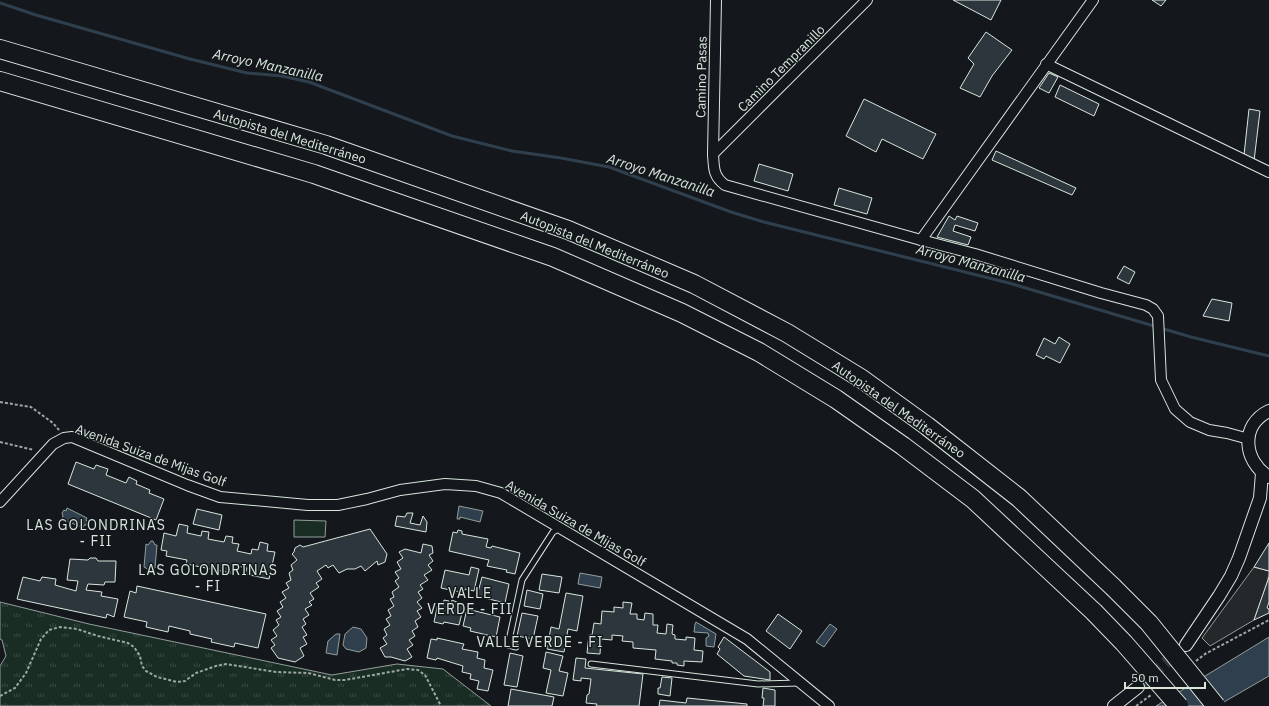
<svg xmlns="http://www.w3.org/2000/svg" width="1269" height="706" font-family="'IBM Plex Sans',sans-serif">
	<defs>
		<pattern id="grass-tufts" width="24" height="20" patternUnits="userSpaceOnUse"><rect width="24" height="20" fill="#1a2d24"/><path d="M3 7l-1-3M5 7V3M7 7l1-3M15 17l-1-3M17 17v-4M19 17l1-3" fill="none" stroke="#3b4b43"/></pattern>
	</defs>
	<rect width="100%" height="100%" fill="#14181c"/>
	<path fill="url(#grass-tufts)" stroke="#939e99" d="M0,602L89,624L332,675L397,664L443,669L491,706H0V666L6,656L2,640L0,639Z"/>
	<path fill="#1a2d24" stroke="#939e99" d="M294,520L326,521L325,537H294Z"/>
	<path fill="#24282b" stroke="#939e99" d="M1254,567L1269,571L1268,580L1254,620L1210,646L1202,638Z"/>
	<g fill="#2f3f4d" stroke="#939e99">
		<path d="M459,506L483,511L480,522L460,517V519H457Z"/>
		<path d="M67,508L87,518L86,520L89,523V525H84L83,528L62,519L63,516L62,513L64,510L66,511Z"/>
		<path d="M151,541H153L155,545H157L155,568H153L152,571H149L146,568L144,567L146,544L148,545Z"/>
		<path d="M580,573L602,577L600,588L578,584Z"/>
		<path d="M696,622L716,634L714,647L706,646V638L709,636L708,633L694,632L695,624Z"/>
		<path d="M830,624L837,629L824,647L816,642Z"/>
		<path d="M353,627L361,629L367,638L366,648L359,652L346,649L343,645L345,634Z"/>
		<path d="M336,634H340L337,655L326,653L328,641Z"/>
		<path d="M1269,637V676L1217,706H1156Z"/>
	</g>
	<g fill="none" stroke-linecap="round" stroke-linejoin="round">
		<path stroke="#2f3f4d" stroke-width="3" d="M0,3L36,15L190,59L247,73L282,76L309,82L452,136L512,151L561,158L609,167L731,212L764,222L1009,283L1191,337L1269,356"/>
	</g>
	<g fill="#2c363c" stroke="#d8e6dc">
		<path d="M953,0H1001L991,20Z"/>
		<path d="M1152,0H1166L1161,6Z"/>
		<path d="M986,32L1012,50L992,76L980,97L960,88L974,64L968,58Z"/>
		<path d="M1049,73L1058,77L1049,93L1039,88Z"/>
		<path d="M1060,85L1099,104L1094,116L1055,97Z"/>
		<path d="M864,99L936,134L923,159L882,139L876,152L846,136Z"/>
		<path d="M1249,109L1260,111L1254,161L1244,155Z"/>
		<path d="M996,151L1076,188L1072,195L992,160Z"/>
		<path d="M759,164L793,174L788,191L754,181Z"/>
		<path d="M839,188L872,198L867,214L834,205Z"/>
		<path d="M949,216L955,220L957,216L978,223L975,231L955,225L953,231L971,237L968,245L937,237Z"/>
		<path d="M1124,266L1135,272L1129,284L1117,278Z"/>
		<path d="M1212,299L1232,303L1229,321L1203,316Z"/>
		<path d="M1059,337L1070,344L1060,363L1046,356L1044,359L1036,355L1044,338L1055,344Z"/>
		<path d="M76,462L94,469L96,465L108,469L106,475L126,483L129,477L137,481L136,484L150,490L149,493L164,499L156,520L68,484Z"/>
		<path d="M197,509L222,515L219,530L193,524Z"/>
		<path d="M407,513H413L410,523L420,525L423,516L427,522L426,532L395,526L397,516L405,517Z"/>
		<path d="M179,524L188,526L187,533L201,536L202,531L209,532L208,539L224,542L226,536L233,537L232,543L239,544L237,551L251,554L252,549L258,550L260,542L268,544L267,551L275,552L269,579L245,574L247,568L233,565L231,573L186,564L187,560L166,556L167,551L161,550L164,533L176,536Z"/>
		<path d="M370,529L387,554L385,562L378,565L377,561L365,571L361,566L355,569H347L339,573L333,565L328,568L326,565L317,571L322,579L316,583L319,587L310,593L314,599L309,602L312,605L305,609L309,615L303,619L306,624L302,627L307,635L303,637L307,644L300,648L304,656L295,662L278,658L271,648L275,645L271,640L277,636L273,630L279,625L276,620L281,617L277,611L283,607L280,602L286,598L282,592L289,588L286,583L291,580L289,573L293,570L291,565L297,560L292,554L294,552L295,548L300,545L303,547Z"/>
		<path d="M458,530L462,531V534L488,539L486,547L491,548L492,546L520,553L515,574L506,572L507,570L487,566L489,560L449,551L453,532L457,533Z"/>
		<path d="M1269,543V571L1254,567Z"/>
		<path d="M423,544L432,546L433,553L429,555L433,561L428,565L432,570L424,575L428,580L420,585L423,589L418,592L422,598L417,602L422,608L417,611L421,617L415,621L418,627L412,631L415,636L409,640L413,645L407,649L412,657L405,661L391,657H385L380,648L387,644L383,638L387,635L384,629L390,625L386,619L391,616L388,610L394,606L390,599L394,597L392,592L399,587L395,581L399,578L395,572L401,569L397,562L403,558L399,552L405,549L421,553Z"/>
		<path d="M90,558H96L98,561H116L115,582H105L104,585L88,584L86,590L102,592L101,596L118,599L114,617L107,614L106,618L17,599L23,577L40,581L42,577L56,579L55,585L76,591L78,581L67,580L70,559L88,560Z"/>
		<path d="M471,567L479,569L474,591L465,589L464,593L441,588L445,570L469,575Z"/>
		<path d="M542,574L562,577L559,593L539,590Z"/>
		<path d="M482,577L509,584L505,603L477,596Z"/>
		<path d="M1269,577V602L1267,608L1269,609V613L1254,620Z"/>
		<path d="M137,586L266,614L258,648L235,643L234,647L211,642L212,639L190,634V631L169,626L168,632L146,627L147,622L124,617L130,591L136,593Z"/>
		<path d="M527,590L543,594L540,609L524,606Z"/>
		<path d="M566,593L583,596L577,631L568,629L564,652L547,649L551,627L559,629Z"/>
		<path d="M444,600L449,601V603L451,604L452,600L464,605L459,625L444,622L443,624L434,622L438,603L443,604Z"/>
		<path d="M623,602L632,603L630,614H637V619L644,620L645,613L653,614V625H658L657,633L666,634L667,624L673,625L672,634L675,635V639L686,640V637L695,638L694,650L703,651L702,662L684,661V666L677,665V663H672V661L655,659L656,650L633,648V642L622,641L623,636L612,635V640L601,639L600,654L587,653L589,635H592L594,623L601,624L602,611L614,612V607L623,608Z"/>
		<path d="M467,609L500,617L496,637L470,631L471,628L463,626Z"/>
		<path d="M522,613L538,616L533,639L517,636Z"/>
		<path d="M778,614L802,631L790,649L766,631Z"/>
		<path d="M724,637L770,672V680L744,676L717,654L720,649L718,647Z"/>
		<path d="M437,638L464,644L462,649L478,652L477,658L485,660L484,668L493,670L488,691L477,689L479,681L470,679L471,674L462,672L463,666L437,658L436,660L427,658L431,639L437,640Z"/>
		<path d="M546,652L563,656L559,671L568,673L563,696L546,693L551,670L543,668Z"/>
		<path d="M510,653L523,656L517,687L504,685Z"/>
		<path d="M576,658L586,659L585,668L643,674L639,706H596L597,704L586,703L587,695L589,694L591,679L581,678V681L573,680Z"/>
		<path d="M662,677L672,678L670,696L658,694V688H660Z"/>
		<path d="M763,688L775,690V706H763L764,698H762Z"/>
		<path d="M511,689L554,697L552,706H508Z"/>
		<path d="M687,698L747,704V706H659L660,700L686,703Z"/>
	</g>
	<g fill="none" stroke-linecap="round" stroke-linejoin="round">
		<path stroke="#313739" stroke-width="12" stroke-dasharray="12 6" stroke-linecap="butt" d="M1138,687L1179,651"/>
		<g stroke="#d8e6dc" stroke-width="7">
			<g id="service">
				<path d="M516,647L508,645L522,580L553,532L560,528"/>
				<path d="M591,664L758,684L799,683"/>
			</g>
		</g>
		<g stroke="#d8e6dc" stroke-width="12">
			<g id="minor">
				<path d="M716,0L713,154C714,168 713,176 725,185L921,240L975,254L1101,293L1146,305L1153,309L1158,316L1161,380L1175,409L1190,422L1209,430L1227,433L1249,439"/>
				<path d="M1046,64L1269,172"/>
				<path d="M713,154L867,0"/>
				<path d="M921,240L1093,0"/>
				<path d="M0,502L53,444L64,438L72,437L187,485L220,497L308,505H338L367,499L400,490L445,484L476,486L501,493L747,639L829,706"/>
			</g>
		</g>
		<g stroke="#d8e6dc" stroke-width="14">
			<g id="tertiary">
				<path d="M1269,411C1240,425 1243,461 1269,477"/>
				<path d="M1186,645L1219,596L1231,576L1239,558L1260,498L1262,473"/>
				<path d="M1114,706L1138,687"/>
			</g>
		</g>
		<g stroke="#d8e6dc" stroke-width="20">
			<g id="motorway">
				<path d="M0,49L326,145L568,230L694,284L787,333L862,379L927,426L1019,498L1113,587"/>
				<path d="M0,81L314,174L553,257L682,313L759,352L836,399L903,446L973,499L1094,612"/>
			</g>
		</g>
		<g stroke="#9da8a2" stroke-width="2" stroke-dasharray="3 2" stroke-linecap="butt">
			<path d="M0,402L31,407L53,423L59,430"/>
			<path d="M0,442L34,450"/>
			<path d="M1196,661L1205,654L1269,620"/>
			<path d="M0,696L15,688L26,673L41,639L49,630L60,627L77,629L98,636L128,643L134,647L140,656L142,666L146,671L157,677L177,682L185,681L196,673L216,666L226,664L276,672L308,673L335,680H345L407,669L418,670L425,675L441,706"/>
			<path d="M1136,706L1151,695"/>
		</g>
		<use href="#service" stroke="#14181c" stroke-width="5"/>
		<use href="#minor" stroke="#14181c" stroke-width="10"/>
		<use href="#tertiary" stroke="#14181c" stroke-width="12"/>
		<use href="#motorway" stroke="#14181c" stroke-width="18"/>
		<g stroke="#d8e6dc" stroke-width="20" stroke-linecap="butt">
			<g id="motorway-bridge">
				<path d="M1113,587L1149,623L1216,706"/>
				<path d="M1094,612L1124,643L1179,706"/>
			</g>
		</g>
		<use href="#motorway-bridge" stroke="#14181c" stroke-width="18"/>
	</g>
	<g text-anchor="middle" stroke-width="3" stroke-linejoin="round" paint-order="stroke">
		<g font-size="13" fill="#d8e6dc" stroke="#14181c">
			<text transform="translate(781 68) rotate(-45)" y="5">Camino Tempranillo</text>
			<text transform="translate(701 77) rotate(-89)" y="5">Camino Pasas</text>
			<text transform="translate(290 136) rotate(17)" y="5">Autopista del Mediterráneo</text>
			<text transform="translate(595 244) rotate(22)" y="5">Autopista del Mediterráneo</text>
			<text transform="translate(899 409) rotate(35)" y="5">Autopista del Mediterráneo</text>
			<text transform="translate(151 455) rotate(20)" y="5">Avenida Suiza de Mijas Golf</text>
			<text transform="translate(576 523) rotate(30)" y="5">Avenida Suiza de Mijas Golf</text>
		</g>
		<g font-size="14" font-style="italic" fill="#d8e6dc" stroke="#14181c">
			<text transform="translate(268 65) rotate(12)" y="5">Arroyo Manzanilla</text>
			<text transform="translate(661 175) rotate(18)" y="5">Arroyo Manzanilla</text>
			<text transform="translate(971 263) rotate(15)" y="5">Arroyo Manzanilla</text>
		</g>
		<g font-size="14" letter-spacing="1" fill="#d8e6dc" stroke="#14181c">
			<text x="96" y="530">LAS GOLONDRINAS<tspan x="96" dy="16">- FII</tspan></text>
			<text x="208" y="575">LAS GOLONDRINAS<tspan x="208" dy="16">- FI</tspan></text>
			<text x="470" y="598">VALLE<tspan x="470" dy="16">VERDE - FII</tspan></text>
			<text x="540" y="647">VALLE VERDE - FI</text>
		</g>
	</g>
	<path d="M1125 682v6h80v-6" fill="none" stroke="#d8e6dc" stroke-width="2"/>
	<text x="1131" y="682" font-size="12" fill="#d8e6dc" stroke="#14181c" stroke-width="3" paint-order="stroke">50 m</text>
</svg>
